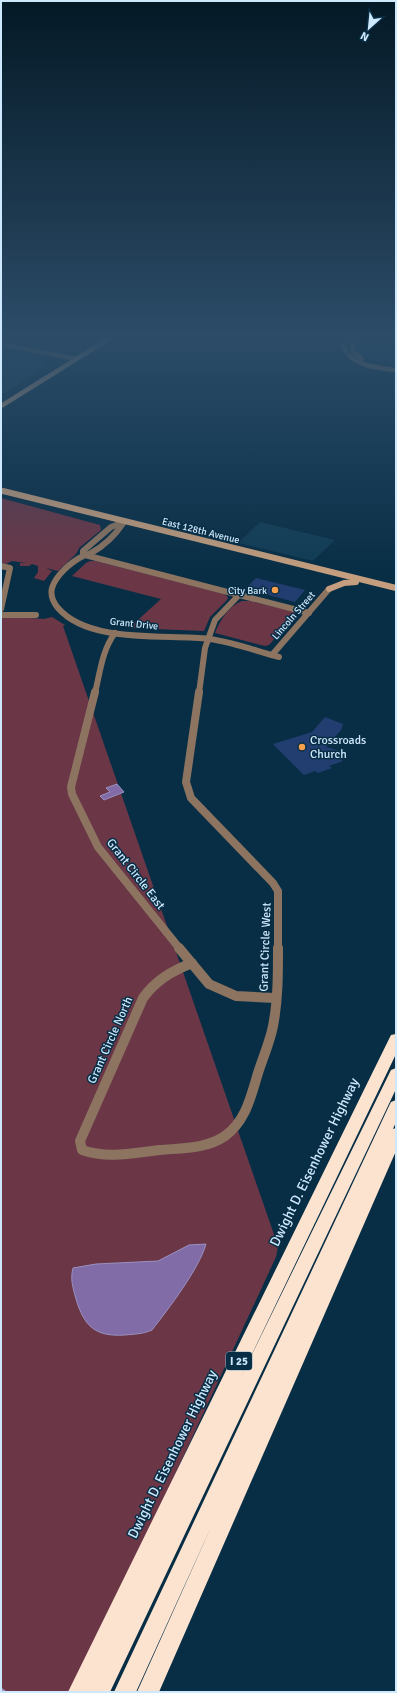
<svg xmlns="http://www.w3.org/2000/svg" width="397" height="1693" font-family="Signika,sans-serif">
	<rect width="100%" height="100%" fill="#082e45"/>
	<g fill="#113c55">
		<path d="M367,335H396V365L371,360L357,352L355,348L358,343Z"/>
		<path d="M1,347L46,356L43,358L48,366L1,395Z"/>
		<path d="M260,522L335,540L313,561L238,543Z"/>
	</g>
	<g fill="#6b3747">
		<path d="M1,498L100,525L101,530L79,548L76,554L58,571L46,568L52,571L44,581L34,578L38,572V566L32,564L29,566H20V563H26L12,561L6,564L1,563Z"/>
		<path d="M90,561H96L224,594L228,597L227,600L210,617L204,631L129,628L161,599L72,576L86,563Z"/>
		<path d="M242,601H250L295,612V615L269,645L265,646L215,633C220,620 229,606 242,601Z"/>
		<path d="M1,616L44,619L52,617L65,625L63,626L278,1246L276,1257L74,1692H1Z"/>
	</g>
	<g fill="#826ca7" stroke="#9991c1">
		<path d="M117,784L124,792L104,800L100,796L110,792L106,788Z"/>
		<path d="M206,1244C199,1269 169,1308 152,1330C143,1334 135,1334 125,1335C95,1337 84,1326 76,1299C73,1288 70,1279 73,1268L96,1264L158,1261L189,1245Z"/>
	</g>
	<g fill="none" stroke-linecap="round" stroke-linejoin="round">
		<path stroke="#9991c1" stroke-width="4" d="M1,1690L4,1692"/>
	</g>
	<g fill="#223e70">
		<path d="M256,578L305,590L295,602L245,589Z"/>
		<path d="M325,717L343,724L341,730L326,747L340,751L336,755L343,761L329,766L332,768L318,773L315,771L304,775L273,744L312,732Z"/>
	</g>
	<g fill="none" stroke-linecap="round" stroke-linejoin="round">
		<g stroke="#8c7461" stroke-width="6">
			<path d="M124,522C116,534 104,546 91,553C88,554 86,555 83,556C71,562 56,575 52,588C50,596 53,602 58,608C89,644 165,634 209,639C233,642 256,651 279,657"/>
			<path d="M83,555V551L111,527L124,522"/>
			<path d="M85,555L309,613"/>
			<path d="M1,566L10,568L1,609"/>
			<path d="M1,615H36"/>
			<path d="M272,655L329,589"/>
			<path d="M95,693C100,673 102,650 115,633"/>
			<path d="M199,693L205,648L215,620L239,595"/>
		</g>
		<g stroke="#8c7461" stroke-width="8">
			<path d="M95,692L71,787L72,794L98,847L180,949"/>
			<path d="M199,692L186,782L191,798L273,883L278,891V949"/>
		</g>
		<g stroke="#8c7461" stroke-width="10">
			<path d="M179,948L209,984L236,996L275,998"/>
			<path d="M192,963C172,971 156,980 143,998L80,1141L82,1150C108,1159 133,1153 160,1150C182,1148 206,1149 225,1136C246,1121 251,1096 258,1073C263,1057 270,1042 273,1026C278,1001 278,974 278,948"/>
		</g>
		<g stroke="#8c7461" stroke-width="4.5">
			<path d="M353,335L343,345C349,366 378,368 396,370"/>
			<path d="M362,335L352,346L353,352L362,359"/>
			<path d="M1,344L77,359"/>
		</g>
		<g stroke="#c49e7e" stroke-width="4.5">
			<path d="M1,406L115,335"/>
			<path d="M1,491L7,492"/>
		</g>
		<g stroke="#c49e7e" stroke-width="6">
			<path d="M3,491L396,588"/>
			<path d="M329,589L344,583L356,582"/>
		</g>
		<g fill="#fbe3d0" fill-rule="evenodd">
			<path d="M396,1034V1054L240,1379L389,1074L391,1070L396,1068V1089L110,1692H68L389,1039L391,1035Z"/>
			<path d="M396,1100V1122L393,1129L396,1128V1151L159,1692H137L212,1525L136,1692H114L389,1106L391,1102Z"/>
		</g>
	</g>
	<linearGradient id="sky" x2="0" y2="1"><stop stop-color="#041926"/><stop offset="0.59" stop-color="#2c4c68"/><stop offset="1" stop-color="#2c4c68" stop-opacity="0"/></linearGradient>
	<rect width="397" height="572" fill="url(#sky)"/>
	<g fill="#f9a04c" stroke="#082e45" stroke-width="1.5">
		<circle cx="275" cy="590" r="4"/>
		<circle cx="302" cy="747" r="4"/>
	</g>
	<g text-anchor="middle" stroke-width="3" stroke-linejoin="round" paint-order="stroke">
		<g font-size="10" fill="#cee8fd" stroke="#082e45">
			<text transform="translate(201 530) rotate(14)" y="4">East 128th Avenue</text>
			<text transform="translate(293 615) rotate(-49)" y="4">Lincoln Street</text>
			<text transform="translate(134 623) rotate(6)" y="4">Grant Drive</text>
		</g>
		<g font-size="10" fill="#cee8fd" stroke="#082e45" text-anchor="end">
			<text x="267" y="594">City Bark</text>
		</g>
		<rect fill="#082e45" stroke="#93b0c6" stroke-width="1" x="226" y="1352" width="26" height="18" rx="3"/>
		<g font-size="11" font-weight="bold" fill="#cee8fd">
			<text x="239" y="1365">I 25</text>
		</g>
		<g font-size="12" fill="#cee8fd" stroke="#082e45" text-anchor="start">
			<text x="310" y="744">Crossroads<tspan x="310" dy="14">Church</tspan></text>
		</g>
		<g font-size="12" fill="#cee8fd" stroke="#082e45">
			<text transform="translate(136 874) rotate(52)" y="4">Grant Circle East</text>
			<text transform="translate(265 947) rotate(-88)" y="4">Grant Circle West</text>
			<text transform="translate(110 1040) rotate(-66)" y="4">Grant Circle North</text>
		</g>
		<g font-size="14" fill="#cee8fd" stroke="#082e45">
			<text transform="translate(314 1162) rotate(-64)" y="5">Dwight D. Eisenhower Highway</text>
			<text transform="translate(172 1454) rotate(-64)" y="5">Dwight D. Eisenhower Highway</text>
		</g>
	</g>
	<rect width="397" height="1693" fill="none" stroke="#cee8fd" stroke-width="4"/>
	<g transform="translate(369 28) rotate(207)" stroke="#082e45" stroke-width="3" paint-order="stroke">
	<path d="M0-3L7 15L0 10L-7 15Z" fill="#cee8fd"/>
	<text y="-6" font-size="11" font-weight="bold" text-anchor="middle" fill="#cee8fd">N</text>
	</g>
</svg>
